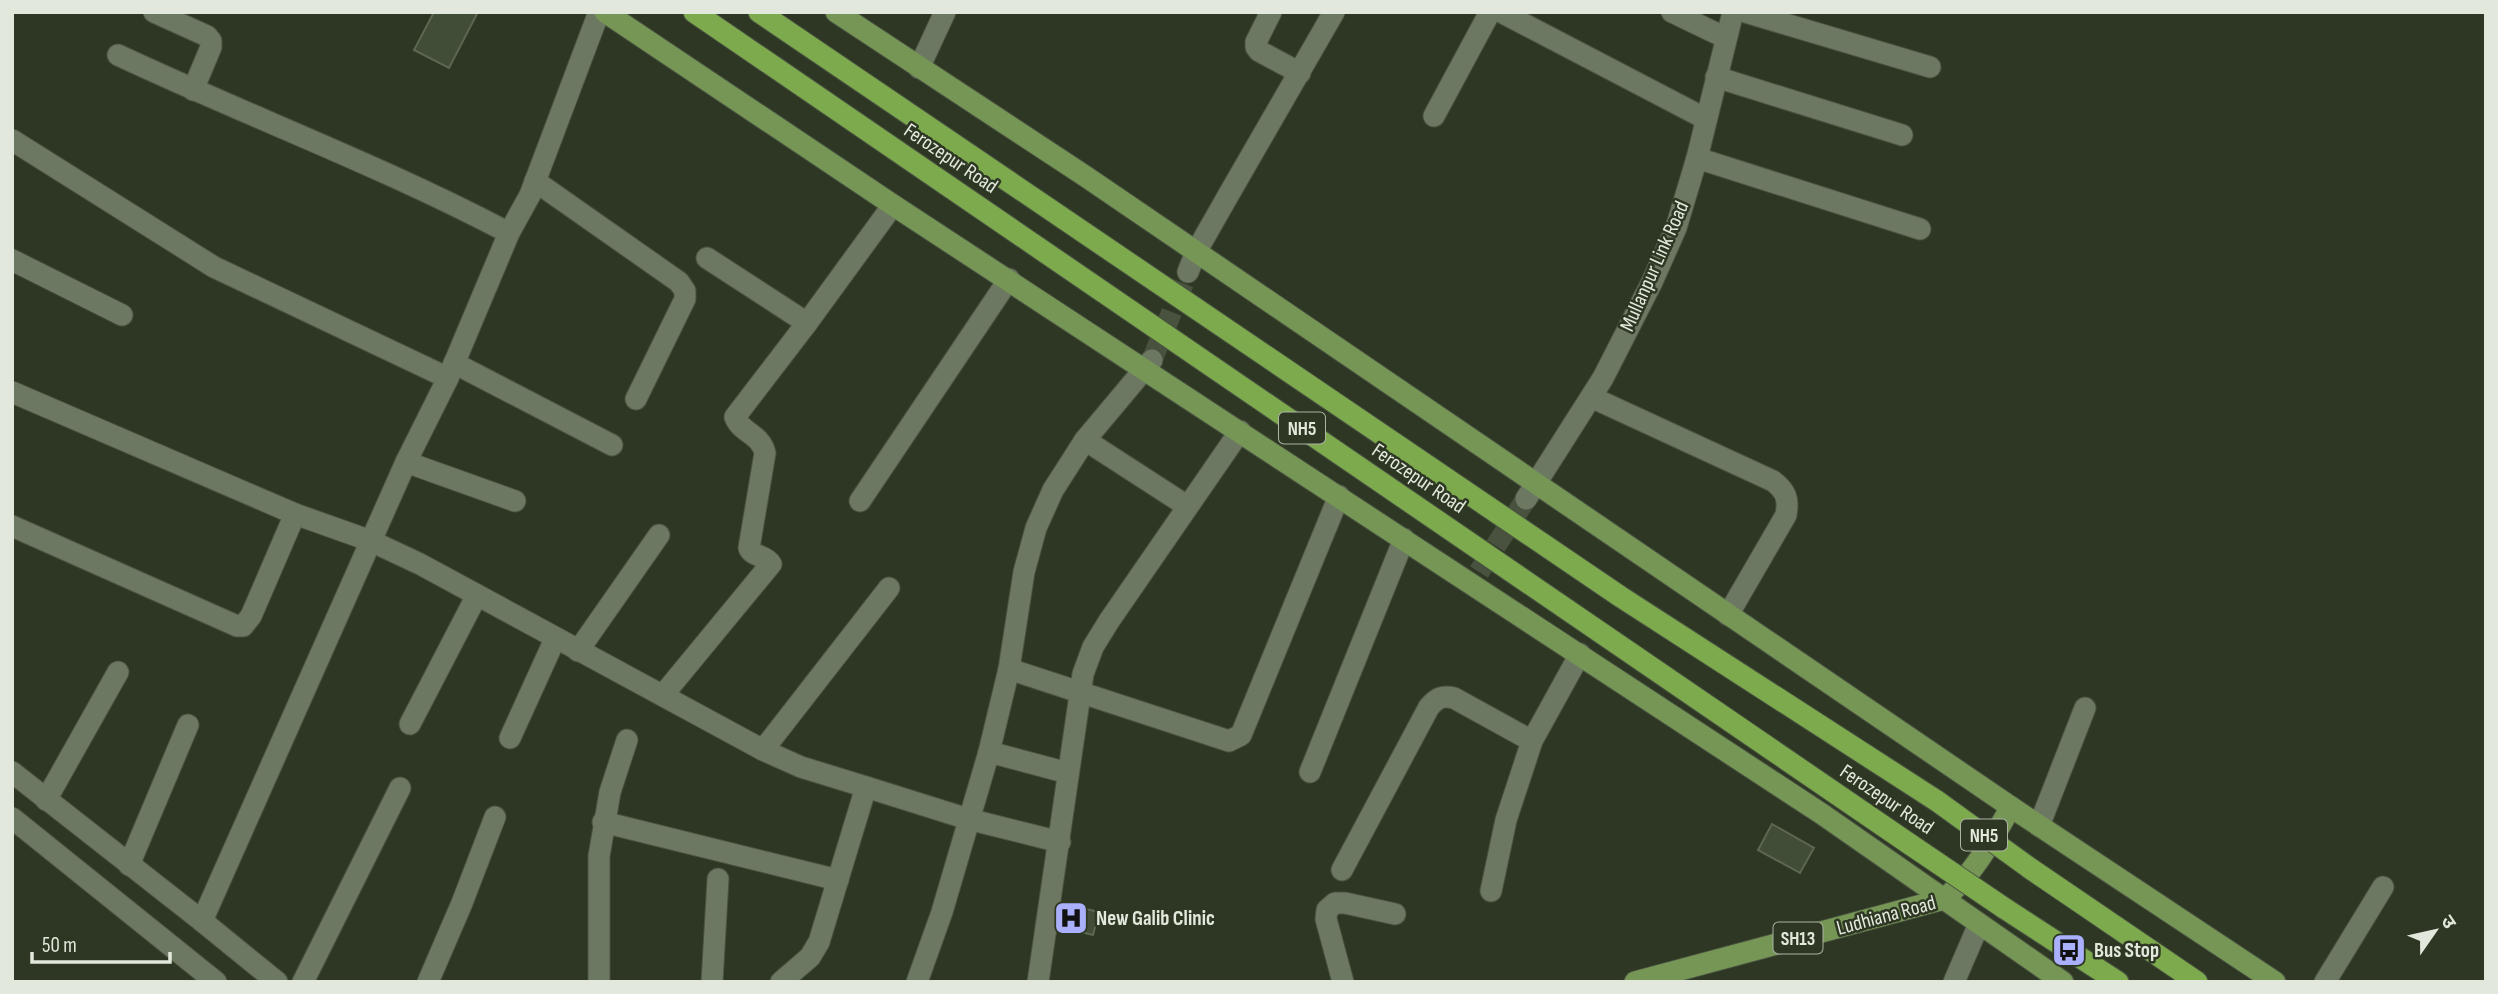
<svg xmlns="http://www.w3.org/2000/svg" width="2498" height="994" font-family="'Sofia Sans Condensed','Noto Sans Devanagari',sans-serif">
	<rect width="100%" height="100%" fill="#2d3723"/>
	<g fill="#424d38" stroke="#5b6751" stroke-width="2">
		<path d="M434,12H478L449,68L414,50Z"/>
		<path d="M1772,824L1814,848L1800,873L1758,850Z"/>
		<path d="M1060,903L1099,912L1093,935L1054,925Z"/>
	</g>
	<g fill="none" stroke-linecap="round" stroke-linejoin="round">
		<g stroke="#48523f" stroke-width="21" stroke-dasharray="21 10" stroke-linecap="butt">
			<path d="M1152,360L1188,272"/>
			<path d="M1479,572L1526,499"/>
		</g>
		<g stroke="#4a5342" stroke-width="23">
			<g id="minor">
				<path d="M154,12L207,36L211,41V47L193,90"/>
				<path d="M1271,12L1256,42V47L1259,51L1300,73"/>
				<path d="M1501,12L1706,119"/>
				<path d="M1672,12L1726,38"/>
				<path d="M1745,12L1930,67"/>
				<path d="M118,55C248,116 382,166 509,233"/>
				<path d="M919,68L945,12"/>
				<path d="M1716,77L1902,135"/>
				<path d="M1434,116L1490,12"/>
				<path d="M12,140L214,267L448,378"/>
				<path d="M1697,158L1920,229"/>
				<path d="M535,181L679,282L685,291V299L636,399"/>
				<path d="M707,258L807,323"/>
				<path d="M12,260L122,315"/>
				<path d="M1188,272L1196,252L1229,194L1334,12"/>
				<path d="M454,363L612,445"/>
				<path d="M12,392L295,514L371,541L420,564L763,750L801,767L866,787L819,942L810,957L781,982"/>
				<path d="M1591,397L1773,481C1786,491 1789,499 1786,515L1728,615"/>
				<path d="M1085,440L1187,506"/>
				<path d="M406,462L515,501"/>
				<path d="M1526,499L1603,378L1652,282L1676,228L1697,158L1733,12"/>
				<path d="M860,501L1009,279"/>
				<path d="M12,526L237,626H243L251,616L295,514"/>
				<path d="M578,651L659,535"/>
				<path d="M1009,669L1229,741L1241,735L1339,496"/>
				<path d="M663,695L771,564C766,555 753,557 749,548L765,453C761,434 741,433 735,417L807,323L893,205"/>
				<path d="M410,724L477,595"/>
				<path d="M510,738L555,639"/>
				<path d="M763,750L889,588"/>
				<path d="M989,752L1068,773"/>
				<path d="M12,772L202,921"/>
				<path d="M1310,772L1404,539"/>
				<path d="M866,787L968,819L1060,842"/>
				<path d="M46,800L118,672"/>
				<path d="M12,818L216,982"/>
				<path d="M603,822L838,880"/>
				<path d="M2039,826L2085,708"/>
				<path d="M129,865L188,725"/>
				<path d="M1342,870L1429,707C1437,698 1442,695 1454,698L1532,741"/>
				<path d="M1491,891L1506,820L1532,741L1580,654"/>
				<path d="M277,982L202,921L406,462L448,378L509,233L530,195L599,12"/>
				<path d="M303,982L400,788"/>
				<path d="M428,982L462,903L495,817"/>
				<path d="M599,982V856L610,792L627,740"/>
				<path d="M712,982L718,879"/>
				<path d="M917,982L942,912L989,752L1009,669L1024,572L1036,528L1053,490L1085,440L1152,360"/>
				<path d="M1038,982L1083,674L1093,647L1109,621L1240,431"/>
				<path d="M1343,982L1326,919L1327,910L1335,903H1345L1395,914"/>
				<path d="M1954,982L1979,924"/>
				<path d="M2325,982L2383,887"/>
			</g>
		</g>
		<g stroke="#4a5342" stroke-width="23">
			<g id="major">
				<path d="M605,12L893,205L1822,814L2063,982"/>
				<path d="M836,12L1085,176L2011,807L2275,982"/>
				<path d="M1635,982L1944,899C1974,874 1991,841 2011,807"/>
			</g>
		</g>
		<g stroke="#4a5342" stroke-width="23">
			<g id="highway">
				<path d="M694,12L1911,845"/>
				<path d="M759,12L1621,597L1937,801"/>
				<path d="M2031,869L2197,982"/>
				<path d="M2004,908L2118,982"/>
			</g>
		</g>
		<use href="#minor" stroke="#6c7862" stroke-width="21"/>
		<use href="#major" stroke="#769655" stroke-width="21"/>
		<use href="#highway" stroke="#7daa4d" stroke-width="21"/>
		<g stroke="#4a5342" stroke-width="23" stroke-linecap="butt">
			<g id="highway-bridge">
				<path d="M1937,801L2031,869"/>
				<path d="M1911,845L2004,908"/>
			</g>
		</g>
		<use href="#highway-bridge" stroke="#7daa4d" stroke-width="21"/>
	</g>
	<defs>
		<g id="hospital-square" transform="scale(1.75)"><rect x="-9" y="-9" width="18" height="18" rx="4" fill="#aab0fb" stroke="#2d3723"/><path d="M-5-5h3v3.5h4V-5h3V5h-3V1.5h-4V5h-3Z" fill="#111"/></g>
		<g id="bus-square" transform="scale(1.75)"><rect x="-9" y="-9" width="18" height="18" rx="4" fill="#aab0fb" stroke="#2d3723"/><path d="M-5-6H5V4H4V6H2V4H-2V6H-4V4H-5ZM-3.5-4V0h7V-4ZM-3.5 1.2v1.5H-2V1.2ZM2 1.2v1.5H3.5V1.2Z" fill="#111"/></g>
	</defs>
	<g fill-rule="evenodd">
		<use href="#hospital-square" x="1071" y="918"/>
		<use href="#bus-square" x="2069" y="950"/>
	</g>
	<g text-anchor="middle" stroke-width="5" stroke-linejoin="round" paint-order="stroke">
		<g fill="#2d3723" stroke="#acb4a4" stroke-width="2">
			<rect x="1279" y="412.5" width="46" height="31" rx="5"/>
			<rect x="1961" y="819.5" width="46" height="31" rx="5"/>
			<rect x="1773.5" y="922.5" width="49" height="31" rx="5"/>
		</g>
		<g font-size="19" font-weight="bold" fill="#e2e9dc">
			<text x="1302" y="435">NH5</text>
			<text x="1984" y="842">NH5</text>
			<text x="1798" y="945">SH13</text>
		</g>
		<g font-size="21" fill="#e2e9dc" stroke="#2d3723">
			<text transform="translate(951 158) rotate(34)" y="7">Ferozepur Road</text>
			<text transform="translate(1654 266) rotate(-66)" y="7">Mullanpur Link Road</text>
			<text transform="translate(1419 478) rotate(34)" y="7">Ferozepur Road</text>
			<text transform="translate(1887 799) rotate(34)" y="7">Ferozepur Road</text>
			<text transform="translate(1886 915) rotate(-15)" y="7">Ludhiana Road</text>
		</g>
		<g font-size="21" font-weight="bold" fill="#e2e9dc" stroke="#2d3723" text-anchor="start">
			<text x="1096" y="925">New Galib Clinic</text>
			<text x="2094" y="957">Bus Stop</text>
		</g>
	</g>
	<rect width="2498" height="994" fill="none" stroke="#e2e9dc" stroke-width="28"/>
	<g transform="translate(2435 931) rotate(56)" stroke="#2d3723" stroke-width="5" paint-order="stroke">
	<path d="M0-5L12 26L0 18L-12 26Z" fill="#e2e9dc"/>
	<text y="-10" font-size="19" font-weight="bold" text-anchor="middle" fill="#e2e9dc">उ</text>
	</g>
	<path d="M32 952v10h138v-10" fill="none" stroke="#e2e9dc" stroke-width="3.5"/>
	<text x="42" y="952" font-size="21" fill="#e2e9dc" stroke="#2d3723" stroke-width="5" paint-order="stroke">50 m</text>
</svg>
